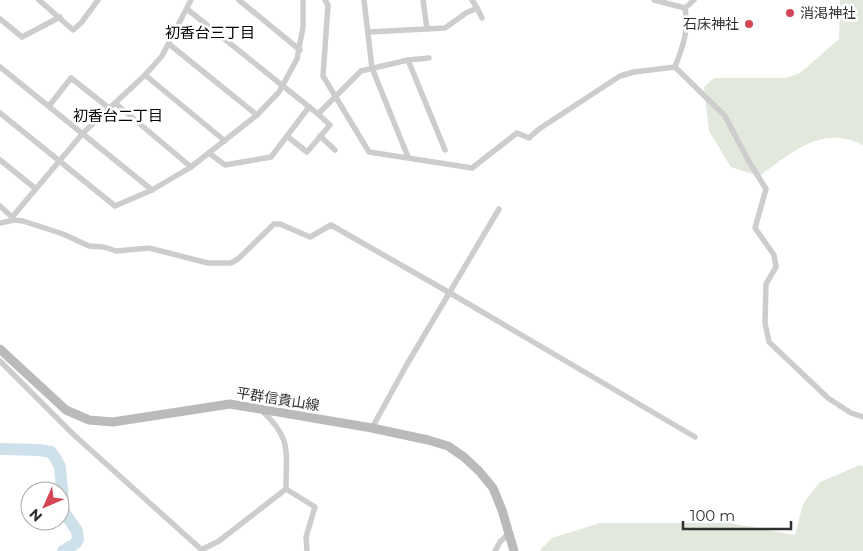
<svg xmlns="http://www.w3.org/2000/svg" width="863" height="551" font-family="Montserrat,'Noto Sans JP',sans-serif">
	<rect width="100%" height="100%" fill="#fff"/>
	<g fill="#e3e8dc">
		<path d="M840,0H863V145C821,124 792,153 759,176L731,167L709,131L704,87L714,78H786L800,73L839,39Z"/>
		<path d="M860,465L863,466V551H541L540,550L552,538L600,523H730L795,535L803,504L820,482Z"/>
	</g>
	<g fill="none" stroke-linecap="round" stroke-linejoin="round">
		<path stroke="#cee0e9" stroke-width="12" d="M0,449L40,450L51,452L56,459L60,467L64,512L77,531L78,539L76,543L63,551"/>
		<g stroke="#cdcdcd" stroke-width="5.5">
			<path d="M39,0L73,30L81,23L98,0"/>
			<path d="M239,0L300,50"/>
			<path d="M325,0L328,5L323,76L369,152L472,168L517,133L529,138L539,129L620,76L634,72L675,67"/>
			<path d="M364,0L372,68L408,157"/>
			<path d="M423,0L427,29"/>
			<path d="M654,0L685,8"/>
			<path d="M477,8L482,18"/>
			<path d="M685,8L694,0"/>
			<path d="M187,9L318,114L361,71L408,60L429,58"/>
			<path d="M0,19L22,37L60,17"/>
			<path d="M369,32L445,28L466,13L477,8L472,0"/>
			<path d="M169,44L257,115"/>
			<path d="M408,60L445,150"/>
			<path d="M0,67L152,190"/>
			<path d="M675,67L725,116L748,160L766,189L755,228L774,255L776,267L766,284L765,323L769,342L828,398L851,413L863,417"/>
			<path d="M675,67C683,45 689,32 685,8"/>
			<path d="M145,75L225,141"/>
			<path d="M115,103L191,167"/>
			<path d="M49,106L71,78L109,108"/>
			<path d="M0,113L115,206L152,190L191,167L257,115L279,92L297,59L303,27V0"/>
			<path d="M320,136L335,150"/>
			<path d="M288,137L307,152L330,125L318,114"/>
			<path d="M209,153L225,165L271,157L309,107"/>
			<path d="M0,160L36,189"/>
			<path d="M0,206L13,218"/>
			<path d="M13,216L83,133L145,75L162,56L191,0"/>
			<path d="M0,223L14,220L23,221L63,234L89,246L104,247L116,251L149,248L208,263H231L238,259L274,224H280L310,237L331,225L450,293L695,437"/>
			<path d="M0,361L74,435L203,551"/>
			<path d="M261,410C292,438 286,450 286,489"/>
			<path d="M372,428L406,366L499,209"/>
			<path d="M286,489L315,507L306,537L307,551"/>
			<path d="M201,550L219,541L286,489"/>
			<path d="M495,551L500,542L508,534"/>
		</g>
		<path stroke="#bababa" stroke-width="9" d="M0,349L66,410L89,420L113,422L230,404L372,428L428,440L448,446L464,457L479,471L493,488L502,510L514,551"/>
	</g>
	<g fill="#d44556" stroke="#fff" stroke-width="2">
		<circle cx="790" cy="13" r="5"/>
		<circle cx="749" cy="24" r="5"/>
	</g>
	<g text-anchor="middle" stroke-width="5" stroke-linejoin="round" paint-order="stroke">
		<g font-size="14" fill="#303030" stroke="#fff" text-anchor="start">
			<text x="800" y="18">消渇神社</text>
			<text x="739" y="29" text-anchor="end">石床神社</text>
		</g>
		<g font-size="14" fill="#303030" stroke="#fff">
			<text transform="translate(278 399) rotate(9)" y="5">平群信貴山線</text>
		</g>
		<g font-size="15" fill="#000" stroke="#fff">
			<text x="210" y="38">初香台三丁目</text>
			<text x="118" y="121">初香台二丁目</text>
		</g>
	</g>
	<g transform="translate(45 506) rotate(225)"><circle r="24" fill="#ffffff" stroke="#acacac"/>
	<path d="M0-4L9 19L0 12L-9 19Z" fill="#d44556"/>
	<text y="-8" font-size="14" font-weight="bold" text-anchor="middle" fill="#303030">N</text>
	</g>
	<path d="M683 521v8h108v-8" fill="none" stroke="#303030" stroke-width="2.5"/>
	<text x="690" y="521" font-size="15" fill="#303030" stroke="#ffffff" stroke-width="4" paint-order="stroke">100 m</text>
</svg>
